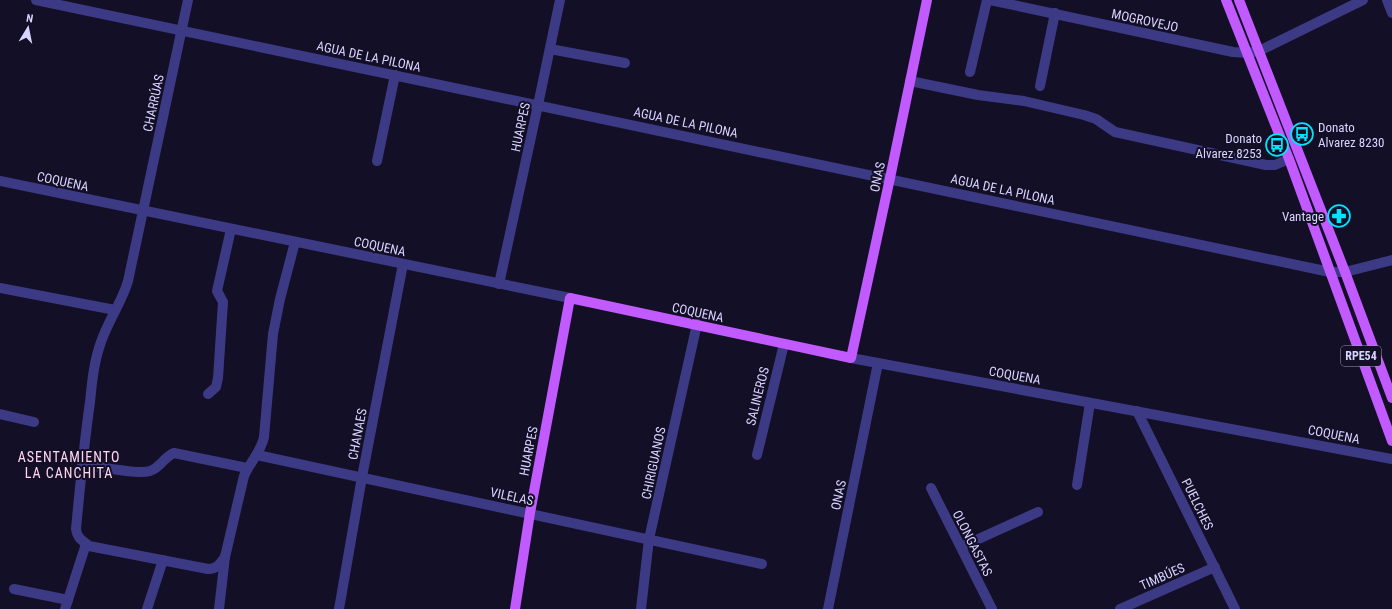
<svg xmlns="http://www.w3.org/2000/svg" width="1392" height="609" font-family="'Roboto Condensed',sans-serif">
	<rect width="100%" height="100%" fill="#130f26"/>
	<g fill="none" stroke-linecap="round" stroke-linejoin="round">
		<g stroke="#3d3a85" stroke-width="10">
			<path d="M36,0L1330,272H1345L1392,260"/>
			<path d="M188,0L128,281C122,302 108,321 101,342C94,361 92,382 90,402C84,444 80,486 76,529C77,538 82,540 89,546L208,569C217,569 220,564 225,557"/>
			<path d="M990,0L1233,52L1247,53L1259,51L1363,0"/>
			<path d="M1387,0L1392,13"/>
			<path d="M550,49L625,63"/>
			<path d="M970,72L987,0"/>
			<path d="M910,81L978,95L1024,101L1084,115L1096,119L1115,132L1266,165H1275L1289,159"/>
			<path d="M1040,86L1055,13"/>
			<path d="M377,161L395,75"/>
			<path d="M0,181L570,298"/>
			<path d="M499,284L538,105L560,0"/>
			<path d="M0,288L115,310"/>
			<path d="M851,358L1392,459"/>
			<path d="M208,394L216,387L218,378L223,302L217,291L231,229"/>
			<path d="M1137,411L1235,609"/>
			<path d="M0,414L34,422"/>
			<path d="M257,455L762,564"/>
			<path d="M757,455L784,344"/>
			<path d="M82,464C97,466 137,475 150,471C160,468 164,457 174,453L247,468"/>
			<path d="M1077,485L1090,403"/>
			<path d="M931,488L992,609"/>
			<path d="M961,547L1038,512"/>
			<path d="M14,589L68,600"/>
			<path d="M65,609L86,544"/>
			<path d="M147,609L163,560"/>
			<path d="M219,609L225,557L244,476C250,462 261,452 264,437L273,334L280,299L295,242"/>
			<path d="M339,609L362,477L403,264"/>
			<path d="M641,609L649,539L697,324"/>
			<path d="M828,609L878,363"/>
			<path d="M1120,609L1215,567"/>
		</g>
		<g stroke="#c25bff" stroke-width="10">
			<path d="M1226,0L1289,159L1392,441"/>
			<path d="M1239,0L1345,272L1392,398"/>
			<path d="M515,609L530,513L570,298L851,358L890,178L927,0"/>
		</g>
	</g>
	<defs>
		<g id="bus-ring" transform="scale(1.15)"><circle r="9.5" fill="#130f26" stroke="#00e5ff" stroke-width="1.5"/><path d="M-5-6H5V4H4V6H2V4H-2V6H-4V4H-5ZM-3.5-4V0h7V-4ZM-3.5 1.2v1.5H-2V1.2ZM2 1.2v1.5H3.5V1.2Z" fill="#00e5ff"/></g>
		<g id="pharmacy-ring" transform="scale(1.15)"><circle r="9.5" fill="#130f26" stroke="#00e5ff" stroke-width="1.5"/><path d="M-2-6h4v4h4v4h-4v4h-4v-4h-4v-4h4Z" fill="#00e5ff"/></g>
	</defs>
	<g fill-rule="evenodd">
		<use href="#bus-ring" x="1302" y="134"/>
		<use href="#bus-ring" x="1277" y="145"/>
		<use href="#pharmacy-ring" x="1339" y="216"/>
	</g>
	<g text-anchor="middle" stroke-width="4" stroke-linejoin="round" paint-order="stroke">
		<rect fill="#130f26" stroke="#9e99be" stroke-width="1" x="1341" y="346" width="40" height="20" rx="3"/>
		<g font-size="12" font-weight="bold" fill="#d9d4ff">
			<text x="1361" y="360">RPE54</text>
		</g>
		<g font-size="13" fill="#d9d4ff" stroke="#130f26">
			<text transform="translate(1145 20) rotate(12)" y="5">MOGROVEJO</text>
			<text transform="translate(369 56) rotate(12)" y="5">AGUA DE LA PILONA</text>
			<text transform="translate(153 103) rotate(-78)" y="5">CHARRÚAS</text>
			<text transform="translate(686 122) rotate(12)" y="5">AGUA DE LA PILONA</text>
			<text transform="translate(520 127) rotate(-78)" y="5">HUARPES</text>
			<text transform="translate(877 177) rotate(-78)" y="5">ONAS</text>
			<text transform="translate(63 181) rotate(12)" y="5">COQUENA</text>
			<text transform="translate(1003 189) rotate(12)" y="5">AGUA DE LA PILONA</text>
			<text transform="translate(380 246) rotate(12)" y="5">COQUENA</text>
			<text transform="translate(698 312) rotate(12)" y="5">COQUENA</text>
			<text transform="translate(1015 375) rotate(10)" y="5">COQUENA</text>
			<text transform="translate(757 396) rotate(-76)" y="5">SALINEROS</text>
			<text transform="translate(357 434) rotate(-79)" y="5">CHANAES</text>
			<text transform="translate(1334 434) rotate(11)" y="5">COQUENA</text>
			<text transform="translate(528 451) rotate(-79)" y="5">HUARPES</text>
			<text transform="translate(653 463) rotate(-78)" y="5">CHIRIGUANOS</text>
			<text transform="translate(838 495) rotate(-78)" y="5">ONAS</text>
			<text transform="translate(512 496) rotate(12)" y="5">VILELAS</text>
			<text transform="translate(1198 504) rotate(64)" y="5">PUELCHES</text>
			<text transform="translate(973 543) rotate(63)" y="5">OLONGASTAS</text>
			<text transform="translate(1162 576) rotate(-24)" y="5">TIMBÚES</text>
		</g>
		<g font-size="13" fill="#d9d4ff" stroke="#130f26" text-anchor="end">
			<text x="1318" y="132" text-anchor="start">Donato<tspan x="1318" dy="15">Alvarez 8230</tspan></text>
			<text x="1262" y="143">Donato<tspan x="1262" dy="15">Alvarez 8253</tspan></text>
			<text x="1324" y="221">Vantage</text>
		</g>
		<g font-size="14" letter-spacing="1" fill="#ffd6f0" stroke="#130f26">
			<text x="69" y="462">ASENTAMIENTO<tspan x="69" dy="16">LA CANCHITA</tspan></text>
		</g>
	</g>
	<g transform="translate(28 28) rotate(10)" stroke="#130f26" stroke-width="3" paint-order="stroke">
	<path d="M0-3L7 15L0 10L-7 15Z" fill="#d9d4ff"/>
	<text y="-6" font-size="11" font-weight="bold" text-anchor="middle" fill="#d9d4ff">N</text>
	</g>
</svg>
